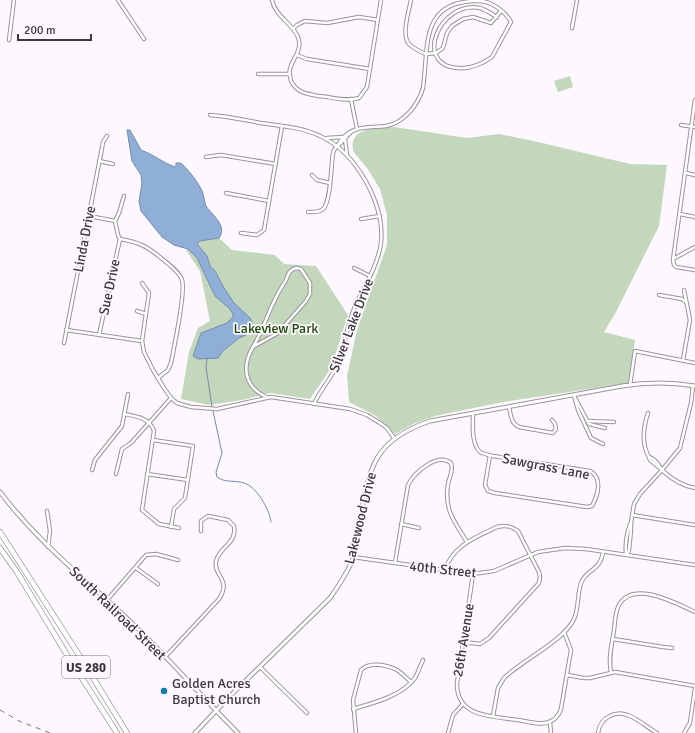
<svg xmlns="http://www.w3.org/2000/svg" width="695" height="733" font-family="Signika,sans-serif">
	<rect width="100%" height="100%" fill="#fdf7fe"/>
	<g fill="#c2d7bb">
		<path d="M570,76L573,87L558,92L554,81Z"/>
		<path d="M394,127L467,138L499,134L538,142L630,164L667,165L659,226L616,312L604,332L635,340L629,383L503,402L435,416L413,424L395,434L376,416L349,402L347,376L357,330L387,245V215L380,189L367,168L353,151C353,148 352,144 353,141C357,127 382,128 394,127Z"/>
		<path d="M219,238L232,250L275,255L284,264L316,266L348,315L331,368L310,399L270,393L242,400L209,405L181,399L189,352L198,328L210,321L200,271L186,250L200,241Z"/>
	</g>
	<path fill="#8fafd9" stroke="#768caa" d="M127,130H130L141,150C153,154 163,163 175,167L176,166V163H181C189,171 197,180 202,191C204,195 204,201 206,206C212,215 228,226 219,238L200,241L197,244L207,256L210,266L215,271L224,288L234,303L250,318L252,323V327L246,335L239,338L223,351L218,358L198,359L193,356L201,333L227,323L233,317V314L229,308L215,296L197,258L188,249L174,245L162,237L141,211L139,201L142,184L141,175L132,161Z"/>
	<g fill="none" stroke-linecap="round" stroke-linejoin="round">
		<g stroke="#768caa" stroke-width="1">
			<path d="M207,359L206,367L212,407"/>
			<path d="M213,411L222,453L216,472L217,477C225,483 234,480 244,483C256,486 270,510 271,522"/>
		</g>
		<g stroke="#99949a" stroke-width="4.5">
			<g id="minor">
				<path d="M118,0L144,39"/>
				<path d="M272,0C275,16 292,23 298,37C303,50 293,57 290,69C289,73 290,77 291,81C297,93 307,94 319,96C332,97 346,102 359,98L367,87L381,0"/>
				<path d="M411,0C409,11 401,35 409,44C414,49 421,52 426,54L436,53L443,48L447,33L452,26L463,19L473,17L491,23L501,11"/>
				<path d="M572,28L577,0"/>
				<path d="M293,29L297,25L305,21L327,23L359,17L378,20"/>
				<path d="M9,40L14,0"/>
				<path d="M297,55L307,59L370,69"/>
				<path d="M258,74H289"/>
				<path d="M351,99L357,129"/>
				<path d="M695,100L673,260L674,265L676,267L695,270"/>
				<path d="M210,115C227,116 244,120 261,123C281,126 302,127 320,136C356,152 385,204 381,243C378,265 365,285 356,304C347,324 345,346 337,365C331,379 320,390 314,404"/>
				<path d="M681,125L695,127"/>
				<path d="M327,138L344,137"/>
				<path d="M345,139L347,155"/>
				<path d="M338,146L351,132"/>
				<path d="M206,157L221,155L276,164"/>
				<path d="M99,161L113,164"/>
				<path d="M686,173L695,175"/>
				<path d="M312,175L317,180L330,183"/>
				<path d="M226,193L269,201"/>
				<path d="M308,212C313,212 319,213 323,209C331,202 331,165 333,153C334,148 339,144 341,140C353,125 369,128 386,126C404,123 418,105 423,88C429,47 419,0 479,1C491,1 505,11 511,22L492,57C482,64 470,69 458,68C412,65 440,0 480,8C486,10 492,14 497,17"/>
				<path d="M680,214L695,217"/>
				<path d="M89,216L115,221"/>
				<path d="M361,219L380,216"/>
				<path d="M115,221L118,235L120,239C138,242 147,246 161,258C168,264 179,271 182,280C186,291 174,348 171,363L168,370L158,378"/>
				<path d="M115,221L119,213L124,196"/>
				<path d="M241,233L257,235L264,230L282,126"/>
				<path d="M673,259L695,247"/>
				<path d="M296,268L301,269L310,283V294L306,301L278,333L253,347C266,325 270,303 285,282C289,275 287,271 296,268Z"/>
				<path d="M354,268L370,276"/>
				<path d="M142,283L149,293L142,341L144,352L153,370L164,388L171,398L177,403L191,407L217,409L271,397L350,409L367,415L380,423L387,428L394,438"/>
				<path d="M659,295L682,299L686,302"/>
				<path d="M137,311L146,314"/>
				<path d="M66,330L142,341"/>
				<path d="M99,335L120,239"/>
				<path d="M64,343L102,148L103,142L107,136"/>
				<path d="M253,347C241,367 245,387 266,397"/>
				<path d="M683,360L690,320L684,290"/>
				<path d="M630,385L635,351L695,363"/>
				<path d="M574,395L578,410L591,438L603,444"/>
				<path d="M574,396L589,424L605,428"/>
				<path d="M509,407C511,416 511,423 519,427L553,433L556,429L555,424L552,420"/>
				<path d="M473,413C473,425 471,443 480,452C483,454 489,455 493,456L590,471C603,478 598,495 592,506L587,507L495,493L488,491L485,485L490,455"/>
				<path d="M648,413C643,428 641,443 649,457C657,459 659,467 664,472C673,480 683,486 695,488"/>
				<path d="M124,414C136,416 150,418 154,431L142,510L159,524L179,528"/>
				<path d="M587,421L614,422"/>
				<path d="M153,440L193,446L185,498L174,509L171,527"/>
				<path d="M649,457L650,460L662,470"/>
				<path d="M92,470L95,460L122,426L128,394"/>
				<path d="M116,474L122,449L131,443L171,398"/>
				<path d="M147,474L188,480"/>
				<path d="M47,511L50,531L48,547"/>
				<path d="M632,515L695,525"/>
				<path d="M401,524L419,528"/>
				<path d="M626,555C625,545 627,533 630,524"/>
				<path d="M627,555L629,550L631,530V523L634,504L640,494L662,470L680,448L691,403L693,386"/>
				<path d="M353,557L473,574L494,571L538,552L565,548L586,549L695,565"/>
				<path d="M395,563L408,485C414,473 437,452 451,463C454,470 449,478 448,484C444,510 454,521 467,542"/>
				<path d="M136,568L158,584"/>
				<path d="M444,571C454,545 474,538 497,527C506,525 511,526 518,531L539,572L540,577L539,583L489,638L480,644L463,642"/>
				<path d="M473,574L457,683C456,718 493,716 518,720C527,721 540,726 549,722C555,720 559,715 561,709L571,650L564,632"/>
				<path d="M107,600L146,555L156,554L178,560"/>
				<path d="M613,639L663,647L672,648"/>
				<path d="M165,657L219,599C232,579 213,576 216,561C220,546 237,544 234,526L228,520L208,516L201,521V531"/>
				<path d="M260,667L307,713"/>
				<path d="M611,672C608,658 612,644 614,630C615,622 615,612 619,605C633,579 677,604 695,612"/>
				<path d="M567,675L584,678H590L615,672L695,686"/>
				<path d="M353,709C373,703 402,696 415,678C418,673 420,666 423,660"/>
				<path d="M493,716L498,688L504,678C521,661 565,640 574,619C579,608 577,595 581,583C587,568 600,572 603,552"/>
				<path d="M550,722L551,733"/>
				<path d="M356,733L353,700L361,670C369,661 387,665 397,670C402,673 406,678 411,682"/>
				<path d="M448,733L453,715L463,704"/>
				<path d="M598,733C599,726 603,719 610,716C626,707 643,725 657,733"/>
				<path d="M684,733L690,723L695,688"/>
			</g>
		</g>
		<g stroke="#99949a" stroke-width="5">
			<g id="tertiary">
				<path d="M0,492C35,538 75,571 117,609C160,648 197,692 238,733"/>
				<path d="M195,733L230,696L330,598C339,585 349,571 354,556C357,546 358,536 359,526C369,470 371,441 430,421L622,386C647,382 671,382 695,386"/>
			</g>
		</g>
		<g stroke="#99949a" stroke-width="6">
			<g id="trunk">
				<path d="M0,532L79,655L127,733"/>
				<path d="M0,548L17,572L64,650L117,733"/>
			</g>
		</g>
		<use href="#minor" stroke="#fff" stroke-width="2.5"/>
		<use href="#tertiary" stroke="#fff" stroke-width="3"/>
		<use href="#trunk" stroke="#fff" stroke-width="4.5"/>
		<path stroke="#7c787d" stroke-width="1" stroke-dasharray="5 5" stroke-linecap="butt" d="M0,710L19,721L50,733"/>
	</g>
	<circle fill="#137da7" stroke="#fdf7fe" stroke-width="1.5" cx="164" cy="691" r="4"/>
	<g text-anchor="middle" stroke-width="3.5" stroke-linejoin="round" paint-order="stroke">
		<rect fill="#fdf7fe" stroke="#757276" stroke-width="1" x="62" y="656" width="48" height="22" rx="3"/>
		<g font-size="13" font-weight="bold" fill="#3b393c">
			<text x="86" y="672">US 280</text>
		</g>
		<g font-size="14" fill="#3b393c" stroke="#fdf7fe">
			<text transform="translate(84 239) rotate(-79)" y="5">Linda Drive</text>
			<text transform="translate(109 287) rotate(-78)" y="5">Sue Drive</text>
			<text transform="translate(351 325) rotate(-69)" y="5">Silver Lake Drive</text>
			<text transform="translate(546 466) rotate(11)" y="5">Sawgrass Lane</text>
			<text transform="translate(360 518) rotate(-76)" y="5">Lakewood Drive</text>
			<text transform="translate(443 569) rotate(6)" y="5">40th Street</text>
			<text transform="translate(118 613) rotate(44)" y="5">South Railroad Street</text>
			<text transform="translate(463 640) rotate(-81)" y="5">26th Avenue</text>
		</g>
		<g font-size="14" fill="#204909" stroke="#fdf7fe">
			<text x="276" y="333">Lakeview Park</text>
		</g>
		<g font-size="14" fill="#3b393c" stroke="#fdf7fe" text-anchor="start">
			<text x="172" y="688">Golden Acres<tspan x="172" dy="16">Baptist Church</tspan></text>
		</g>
	</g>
	<path d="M18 34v6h73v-6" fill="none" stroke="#3b393c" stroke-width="2"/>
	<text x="24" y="34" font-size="12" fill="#3b393c" stroke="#fdf7fe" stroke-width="3" paint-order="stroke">200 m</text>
</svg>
